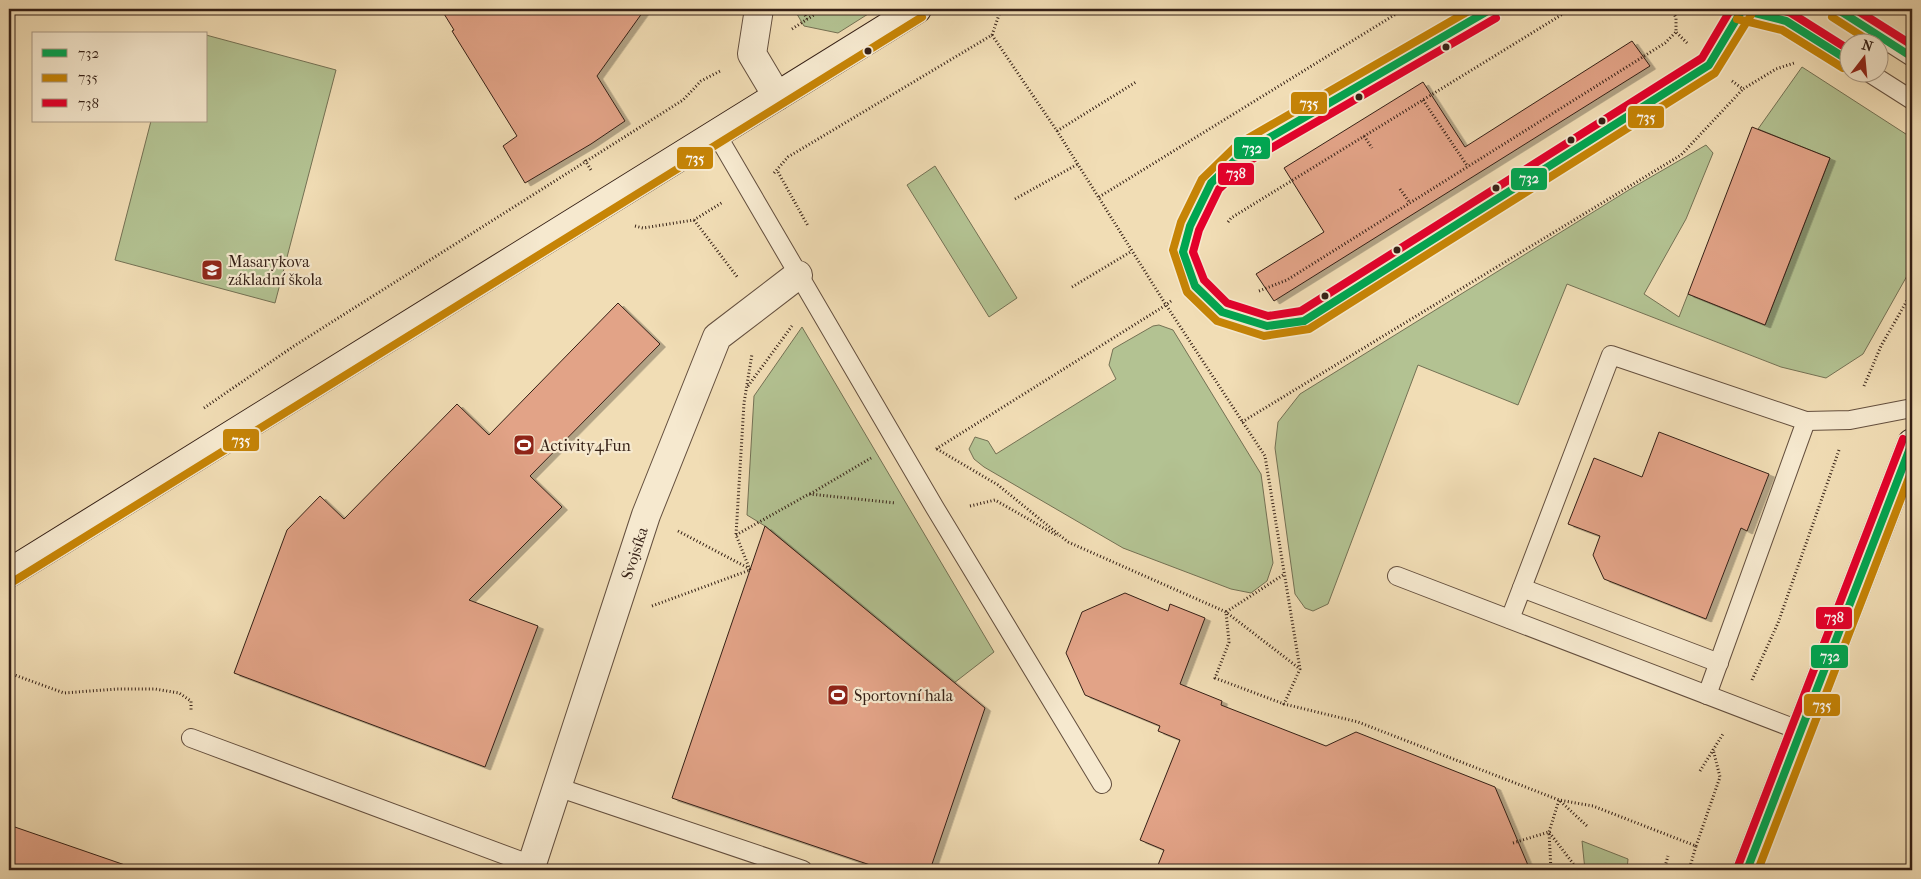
<svg xmlns="http://www.w3.org/2000/svg" width="1921" height="879" font-family="'IM FELL French Canon',serif">
	<defs>
		<filter id="shadow"><feDropShadow dx="5.5" dy="3" stdDeviation="0" flood-color="#0004"/></filter>
	</defs>
	<rect width="100%" height="100%" fill="#f1ddb5"/>
	<filter id="stains"><feTurbulence type="fractalNoise" baseFrequency=".004" numOctaves="4"/><feColorMatrix values="0 0 0 0 .2 0 0 0 0 .09 0 0 0 0 .02 0 0 0 .5 -.17"/></filter>
	<radialGradient id="worn" r=".72"><stop offset=".6" stop-color="#630" stop-opacity="0"/><stop offset="1" stop-color="#630" stop-opacity=".3"/></radialGradient>
	<g fill="#b3c292" stroke="#747154">
		<path d="M794,9H876L838,33L804,26Z"/>
		<path d="M206,35L336,70L275,303L115,260L151,121H206Z"/>
		<path d="M1802,67L1912,138V267L1863,354L1826,378L1781,367L1567,284L1518,405L1418,365L1328,604L1313,611L1305,608L1295,594L1275,448L1278,422L1300,394L1632,188L1706,145L1713,153L1686,219L1644,294L1679,317L1688,294L1765,325L1830,158L1758,129Z"/>
		<path d="M935,166L1017,298L989,317L907,185Z"/>
		<path d="M1159,325L1173,330L1261,474L1273,563L1267,581L1251,593L1231,589L1123,548L984,467L974,459L969,449L975,437L988,441L996,454L1116,379L1109,365L1113,349L1153,326Z"/>
		<path d="M802,327L994,652L954,683L765,526L747,515L754,396Z"/>
		<path d="M1582,841L1628,859L1627,870H1585Z"/>
	</g>
	<g fill="#e2a387" stroke="#352016" filter="url(#shadow)">
		<path d="M441,9H645L597,76L625,121L591,144L525,183L503,146L517,136L452,31L454,30Z"/>
		<path d="M1632,41L1650,66L1274,301L1256,274L1324,232L1284,168L1423,82L1465,147Z"/>
		<path d="M1752,127L1830,158L1765,325L1688,294Z"/>
		<path d="M618,303L660,344L530,476L562,507L469,600L538,626L485,767L234,673L287,530L320,496L344,519L457,404L489,435Z"/>
		<path d="M1659,432L1769,474L1747,531L1741,528L1706,619L1604,579L1593,555L1600,536L1568,524L1594,458L1642,477Z"/>
		<path d="M765,526L985,708L930,870H885L672,798Z"/>
		<path d="M1125,593L1168,611L1170,604L1205,618L1180,684L1222,701L1221,705L1326,746L1356,732L1495,787L1530,870H1156L1164,850L1140,840L1180,740L1158,731L1160,726L1085,695L1066,653L1082,612Z"/>
		<path d="M9,825L125,865L124,870H9Z"/>
	</g>
	<g fill="none" stroke-linecap="round" stroke-linejoin="round">
		<g stroke="#644f3e" stroke-width="20">
			<g id="lane">
				<path d="M1491,9L1243,153L1211,183L1190,226L1183,252L1195,286L1222,312L1267,326L1304,321L1709,65L1742,10"/>
				<path d="M1739,9L1786,21L1848,60"/>
				<path d="M1837,9L1912,57"/>
				<path d="M1868,72L1912,100"/>
				<path d="M717,135L935,508L1102,784"/>
				<path d="M1806,421L1850,420L1912,408"/>
				<path d="M1397,576L1801,731"/>
				<path d="M1522,588L1719,663"/>
				<path d="M1510,619L1611,355L1806,421L1707,695"/>
				<path d="M191,738L532,865"/>
				<path d="M557,787L803,870"/>
			</g>
		</g>
		<g stroke="#644f3e" stroke-width="30">
			<g id="street">
				<path d="M759,9L752,54L777,96"/>
				<path d="M530,870L646,515L717,337L798,275"/>
			</g>
		</g>
		<g stroke="#352016" stroke-width="30">
			<g id="secondary">
				<path d="M9,573L917,9"/>
				<path d="M1747,870L1912,443"/>
			</g>
		</g>
		<g stroke="#352016" stroke-width="3" stroke-dasharray="1 2.5" stroke-linecap="butt">
			<path d="M802,9L807,19"/>
			<path d="M1672,9L1676,18V32L1687,43"/>
			<path d="M792,29L823,9"/>
			<path d="M1732,81L1743,89L1776,69L1794,63"/>
			<path d="M1423,100L1468,167"/>
			<path d="M1057,131L1136,82"/>
			<path d="M1364,136L1372,148"/>
			<path d="M585,160L591,170"/>
			<path d="M778,172L808,226"/>
			<path d="M774,173L788,157L992,35L1001,9"/>
			<path d="M1400,189L1410,203"/>
			<path d="M1099,197L1404,9"/>
			<path d="M1015,199L1078,164"/>
			<path d="M694,220L738,278"/>
			<path d="M1228,222L1231,218L1571,9"/>
			<path d="M635,226L643,228L694,220L723,202"/>
			<path d="M1072,287L1132,251"/>
			<path d="M1259,291L1287,280L1665,43L1676,32"/>
			<path d="M1171,301L1166,305L1265,456L1300,669L1284,704L1358,722L1559,800L1587,826"/>
			<path d="M748,386L792,326"/>
			<path d="M1864,386L1881,346L1912,292"/>
			<path d="M204,408L294,346L683,100L701,81L722,70"/>
			<path d="M1242,422L1681,155L1743,89"/>
			<path d="M936,449L1166,305L1057,131L992,35"/>
			<path d="M937,449L998,485L1068,542"/>
			<path d="M810,494L871,458"/>
			<path d="M970,506L995,500L1058,536"/>
			<path d="M678,531L750,569"/>
			<path d="M736,535L809,494L896,503"/>
			<path d="M1068,542L1226,612L1300,669"/>
			<path d="M750,570L736,535L744,403L752,354"/>
			<path d="M1283,575L1226,612L1229,642L1215,678L1284,704"/>
			<path d="M652,606L750,570"/>
			<path d="M9,673L64,693L117,689H155L179,693L191,701V710"/>
			<path d="M1752,680L1778,623L1839,450"/>
			<path d="M1700,771L1723,734"/>
			<path d="M1513,843L1549,832L1578,870"/>
			<path d="M1696,846L1720,777L1713,749"/>
			<path d="M1551,870L1549,832L1559,800L1593,806L1696,846L1689,870"/>
			<path d="M1664,870L1668,856"/>
		</g>
		<use href="#lane" stroke="#f6e9cf" stroke-width="18"/>
		<use href="#street" stroke="#f6e9cf" stroke-width="28"/>
		<use href="#secondary" stroke="#f6e9cf" stroke-width="28"/>
		<g stroke="#f6e9cf" stroke-width="11">
			<g id="bus-1">
				<path d="M1491,9L1243,153L1211,183L1190,226L1183,252L1195,286L1222,312L1267,326L1304,321L1709,65L1742,10"/>
				<path d="M1739,9L1786,21L1848,60"/>
				<path d="M1837,9L1912,57"/>
				<path d="M1747,870L1912,443"/>
			</g>
		</g>
		<g stroke="#f6e9cf" stroke-width="11">
			<g id="bus-2">
				<path d="M1472,9L1238,144L1202,179L1181,222L1173,250L1187,292L1217,321L1264,336L1309,329L1715,73L1751,15"/>
				<path d="M1832,17L1871,42"/>
				<path d="M1737,19L1782,30L1843,68"/>
				<path d="M14,581L922,17"/>
				<path d="M1758,870L1912,470"/>
			</g>
		</g>
		<g stroke="#f6e9cf" stroke-width="11">
			<g id="bus-3">
				<path d="M1778,9L1791,13L1848,49"/>
				<path d="M1855,9L1912,45"/>
				<path d="M1496,18L1249,161L1219,189L1199,230L1193,252L1204,280L1227,303L1268,316L1301,311L1702,58L1731,9"/>
				<path d="M1738,866L1903,439"/>
			</g>
		</g>
		<use href="#bus-1" stroke="#00a651" stroke-width="8"/>
		<use href="#bus-2" stroke="#c68406" stroke-width="8"/>
		<use href="#bus-3" stroke="#e4002b" stroke-width="8"/>
	</g>
	<defs>
		<g id="school-square" transform="scale(1.125)"><rect x="-9" y="-9" width="18" height="18" rx="4" fill="#8f2418" stroke="#f6e9cf"/><path d="M0-5L7-2L0 1L-7-2ZM-4 1L0 2.5L4 1V4Q0 6-4 4Z" fill="#fff"/></g>
		<g id="stadium-square" transform="scale(1.125)"><rect x="-9" y="-9" width="18" height="18" rx="4" fill="#8f2418" stroke="#f6e9cf"/><path d="M0-5a6.5 5 0 1 0 0 10a6.5 5 0 1 0 0-10ZM-3.5-1.8h7v3.6h-7Z" fill="#fff"/></g>
	</defs>
	<g fill-rule="evenodd">
		<use href="#school-square" x="212" y="270"/>
		<use href="#stadium-square" x="524" y="445"/>
		<use href="#stadium-square" x="838" y="695"/>
	</g>
	<g fill="#352016" stroke="#f6e9cf" stroke-width="2">
		<circle cx="1446" cy="47" r="4.5"/>
		<circle cx="868" cy="51" r="4.5"/>
		<circle cx="1359" cy="97" r="4.5"/>
		<circle cx="1602" cy="121" r="4.5"/>
		<circle cx="1571" cy="140" r="4.5"/>
		<circle cx="1496" cy="188" r="4.5"/>
		<circle cx="1397" cy="250" r="4.5"/>
		<circle cx="1325" cy="296" r="4.5"/>
	</g>
	<g text-anchor="middle" stroke-width="4.5" stroke-linejoin="round" paint-order="stroke">
		<g font-size="16" fill="#352016" stroke="#f6e9cf" text-anchor="start">
			<text x="228" y="267">Masarykova<tspan x="228" dy="18">základní škola</tspan></text>
			<text x="540" y="451">Activity4Fun</text>
			<text x="854" y="701">Sportovní hala</text>
		</g>
		<g font-size="16" fill="#352016" stroke="#f6e9cf">
			<text transform="translate(634 553) rotate(-72)" y="6">Svojsíka</text>
		</g>
	</g>
	<g stroke="#f6e9cf" stroke-width="2">
		<rect x="1290" y="91" width="38" height="24" rx="5" fill="#c68406"/>
		<rect x="1627" y="105" width="38" height="24" rx="5" fill="#c68406"/>
		<rect x="1233" y="136" width="38" height="24" rx="5" fill="#00a651"/>
		<rect x="676" y="146" width="38" height="24" rx="5" fill="#c68406"/>
		<rect x="1217" y="162" width="38" height="24" rx="5" fill="#e4002b"/>
		<rect x="1510" y="167" width="38" height="24" rx="5" fill="#00a651"/>
		<rect x="222" y="428" width="38" height="24" rx="5" fill="#c68406"/>
		<rect x="1815" y="606" width="38" height="24" rx="5" fill="#e4002b"/>
		<rect x="1810" y="644" width="39" height="25" rx="5" fill="#00a651"/>
		<rect x="1803" y="693" width="38" height="24" rx="5" fill="#c68406"/>
	</g>
	<g font-size="14" text-anchor="middle" font-weight="bold" fill="#fff">
		<text x="1309" y="108">735</text>
		<text x="1646" y="122">735</text>
		<text x="1252" y="153">732</text>
		<text x="695" y="163">735</text>
		<text x="1236" y="178">738</text>
		<text x="1529" y="183">732</text>
		<text x="241" y="445">735</text>
		<text x="1834" y="622">738</text>
		<text x="1830" y="661">732</text>
		<text x="1822" y="710">735</text>
	</g>
	<rect width="1921" height="879" fill="none" stroke="#f1ddb5" stroke-width="30"/>
	<rect x="10" y="10" width="1901" height="859" fill="none" stroke="#352016" stroke-width="2.5"/>
	<rect x="15" y="15" width="1891" height="849" fill="none" stroke="#352016"/>
	<rect x="32" y="32" width="175" height="90" fill="#f6e9cf" stroke="#a99985"/>
	<rect x="42" y="49" width="25" height="8" fill="#00a651" stroke="#a99985"/>
	<text x="78" y="58" font-size="15" fill="#352016">732</text>
	<rect x="42" y="74" width="25" height="8" fill="#c68406" stroke="#a99985"/>
	<text x="78" y="82" font-size="15" fill="#352016">735</text>
	<rect x="42" y="99" width="25" height="8" fill="#e4002b" stroke="#a99985"/>
	<text x="78" y="108" font-size="15" fill="#352016">738</text>
	<g transform="translate(1864 58) rotate(16)"><circle r="24" fill="#f6e9cf" stroke="#a99985"/>
	<path d="M0-4L9 19L0 12L-9 19Z" fill="#8f2418"/>
	<text y="-8" font-size="14" font-weight="bold" text-anchor="middle" fill="#352016">N</text>
	</g>
	<rect width="100%" height="100%" filter="url(#stains)"/>
	<rect width="100%" height="100%" fill="url(#worn)"/>
</svg>
